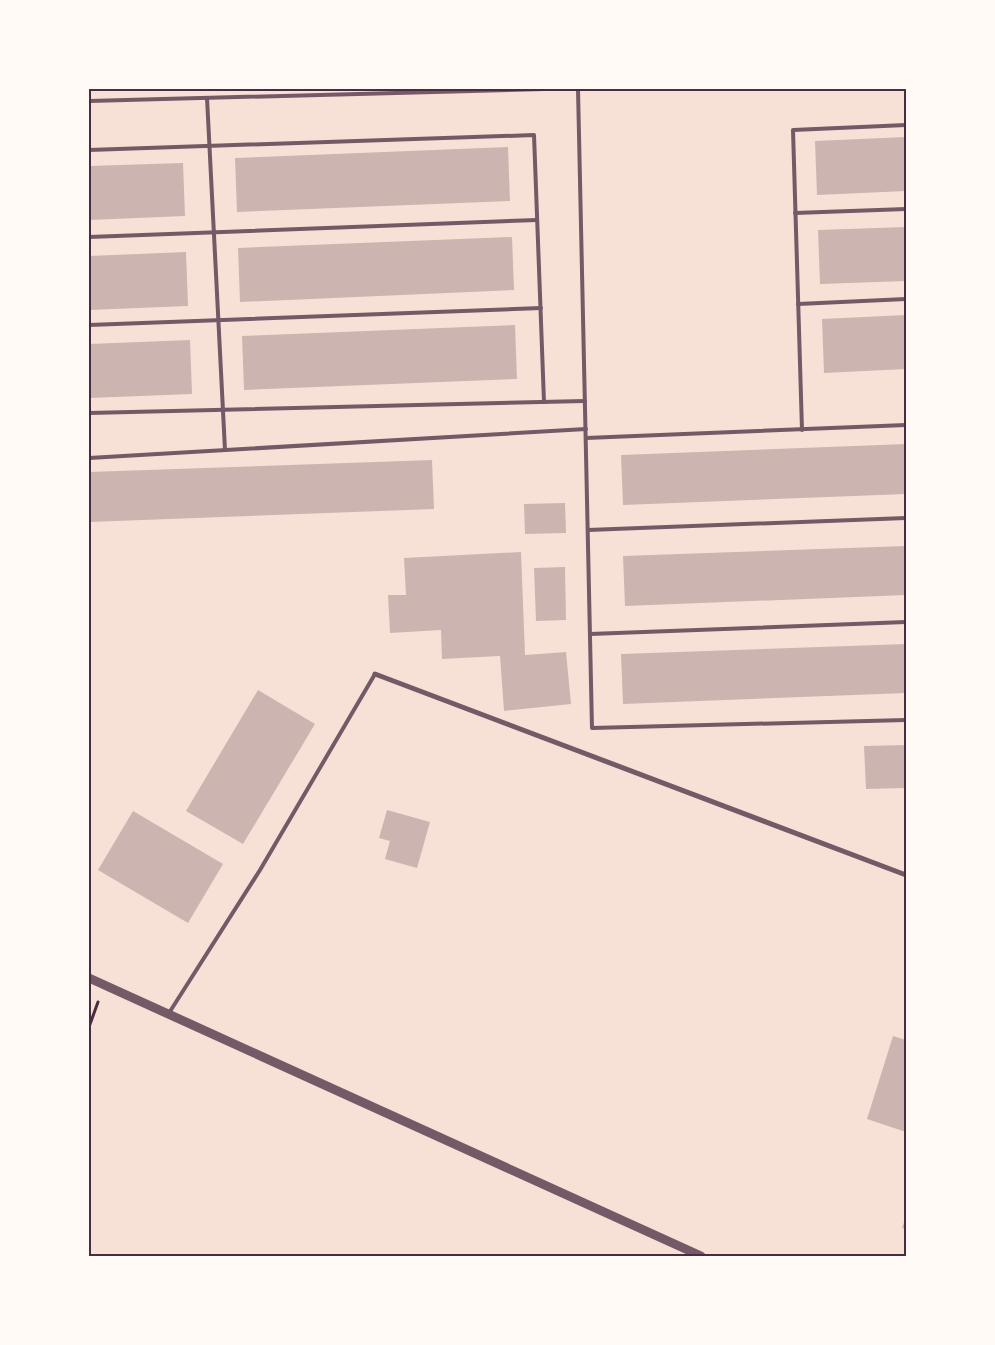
<svg xmlns="http://www.w3.org/2000/svg" width="995" height="1345" font-family="'Alegreya Sans',sans-serif">
	<rect width="100%" height="100%" fill="#f7e1d7"/>
	<g fill="#ccb4b1">
		<path d="M906,137V191L817,195L815,141Z"/>
		<path d="M508,147L510,201L237,212L235,158Z"/>
		<path d="M183,163L185,216L89,220V166Z"/>
		<path d="M906,227V281L820,284L818,230Z"/>
		<path d="M512,237L514,290L240,302L238,248Z"/>
		<path d="M186,252L188,306L89,310V256Z"/>
		<path d="M906,315V369L824,373L822,319Z"/>
		<path d="M515,325L517,379L244,390L242,336Z"/>
		<path d="M190,340L192,394L89,398V344Z"/>
		<path d="M906,444V494L623,505L621,455Z"/>
		<path d="M432,460L434,509L89,522V472Z"/>
		<path d="M565,503L566,533L525,534L524,504Z"/>
		<path d="M906,546V595L625,606L623,556Z"/>
		<path d="M521,552L525,655L566,652L571,704L504,711L500,656L442,659L441,630L390,633L388,595H406L404,558Z"/>
		<path d="M565,567L566,620L536,621L534,568Z"/>
		<path d="M906,644V693L623,704L621,654Z"/>
		<path d="M258,690L315,724L243,844L186,811Z"/>
		<path d="M906,745V788L866,789L864,746Z"/>
		<path d="M387,810L430,822L417,868L385,859L390,841L379,838Z"/>
		<path d="M133,811L223,864L188,923L98,870Z"/>
		<path d="M893,1036L906,1040V1132L867,1119Z"/>
		<path d="M906,1217V1229L902,1228Z"/>
	</g>
	<g fill="none" stroke-linecap="round" stroke-linejoin="round">
		<path stroke="#4a2c40" stroke-width="3" d="M89,1027L98,1002"/>
		<g stroke="#755966" stroke-width="4">
			<path d="M578,89L592,728L906,720"/>
			<path d="M207,98L225,450"/>
			<path d="M89,101L544,89"/>
			<path d="M89,150L534,135L544,402"/>
			<path d="M795,213L906,209"/>
			<path d="M89,237L537,220"/>
			<path d="M798,304L906,299"/>
			<path d="M89,325L541,308"/>
			<path d="M89,413L585,401"/>
			<path d="M802,430L793,130L906,125"/>
			<path d="M586,438L906,425"/>
			<path d="M89,458L586,429"/>
			<path d="M588,530L906,518"/>
			<path d="M590,634L906,622"/>
			<path d="M169,1013L260,870L375,674"/>
		</g>
		<path stroke="#755966" stroke-width="5" d="M375,674L906,875"/>
		<path stroke="#755966" stroke-width="9" d="M89,978L701,1256"/>
	</g>
	<rect width="995" height="1345" fill="none" stroke="#fffaf5" stroke-width="180"/>
	<rect x="90" y="90" width="815" height="1165" fill="none" stroke="#4a2c40" stroke-width="2"/>
</svg>
